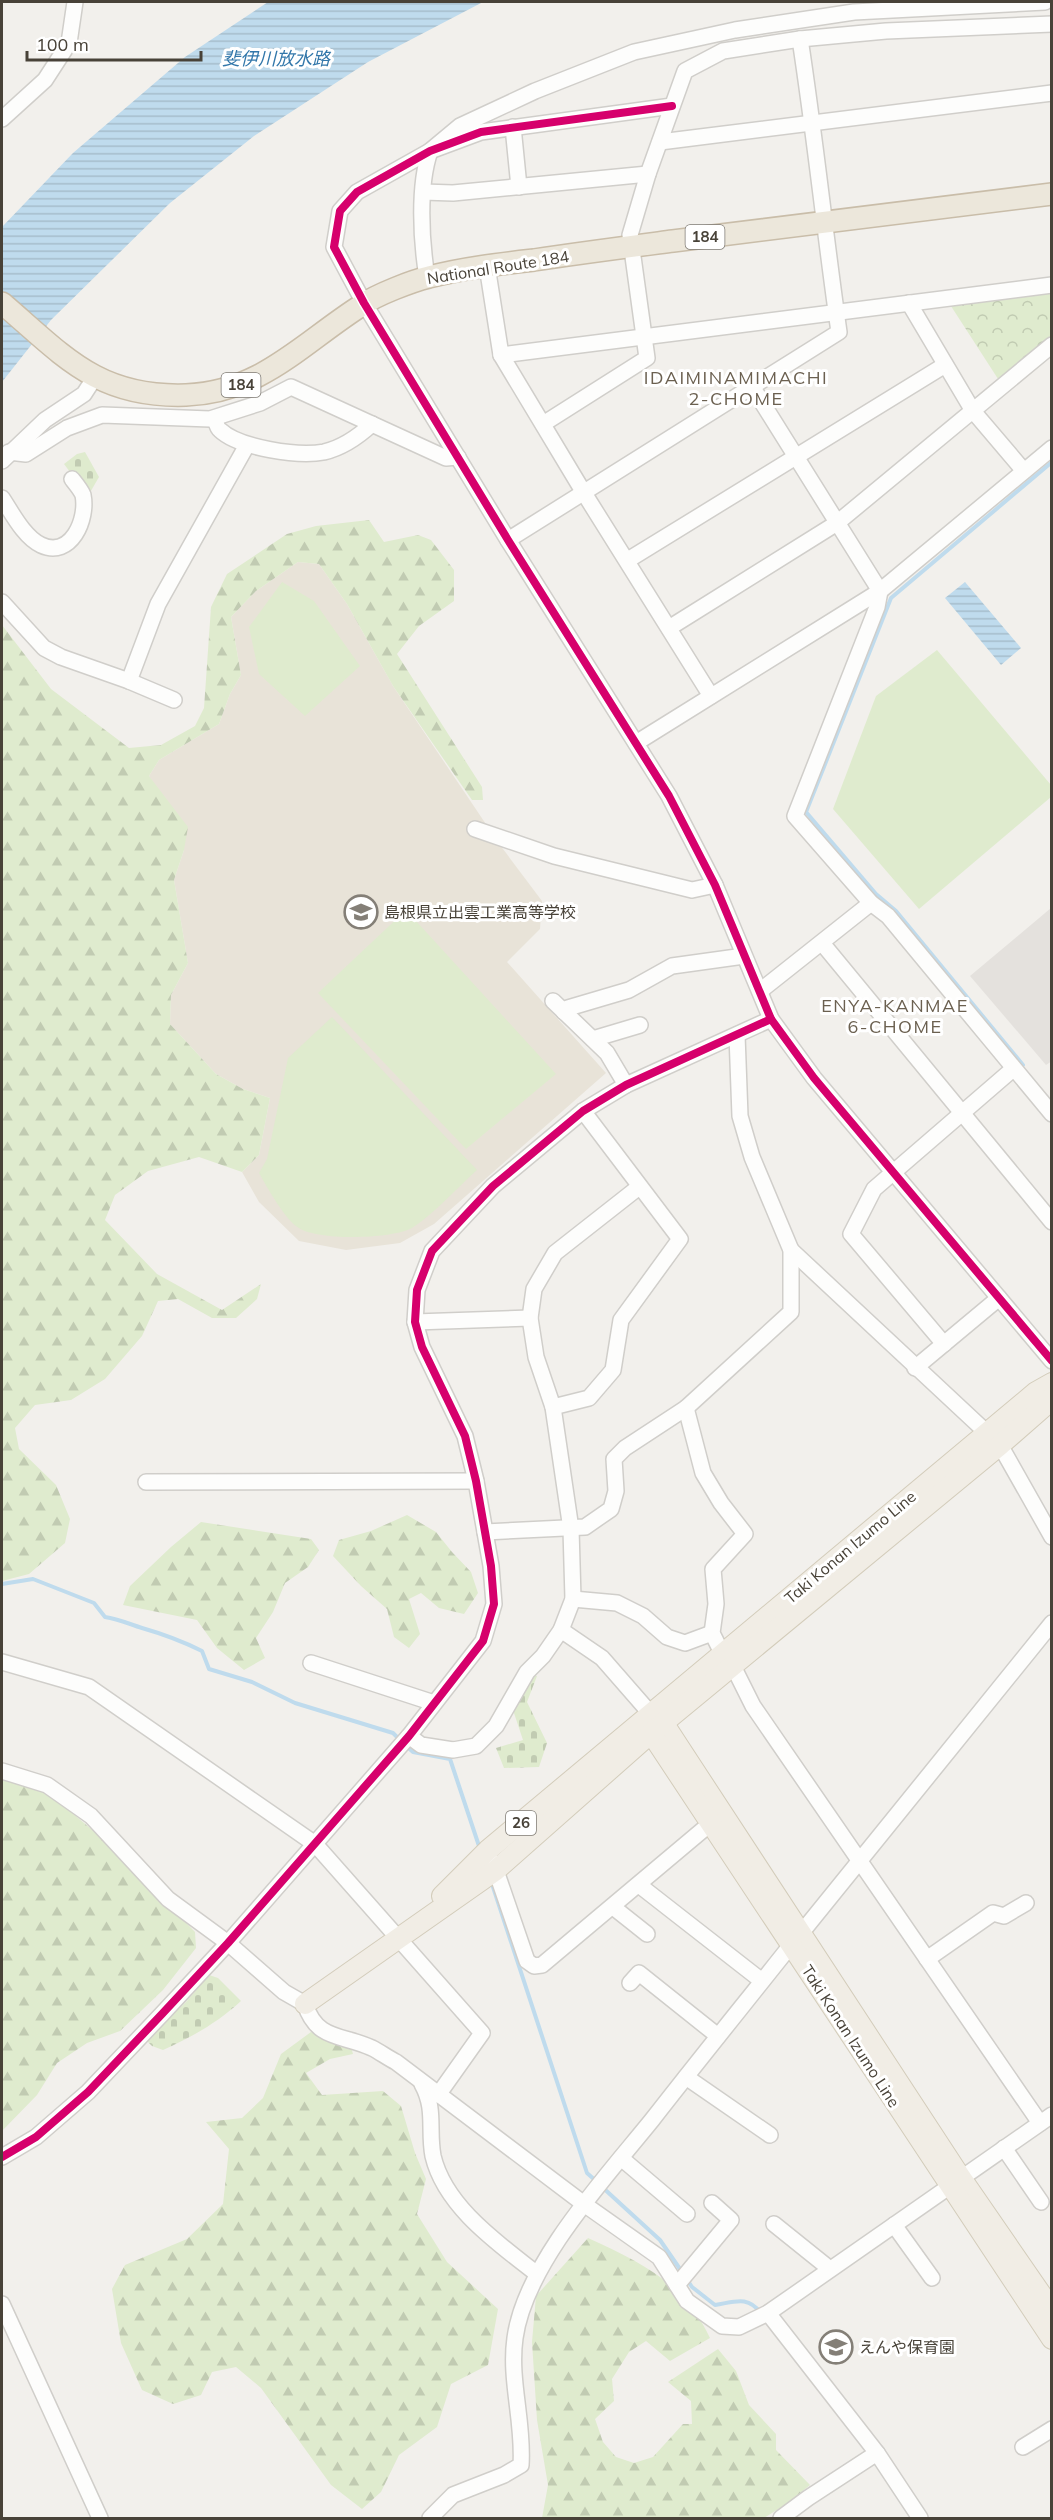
<svg xmlns="http://www.w3.org/2000/svg" width="1053" height="2520" font-family="Mulish,'Noto Sans JP',sans-serif">
	<defs>
		<pattern id="forest-firs" width="22" height="20" patternUnits="userSpaceOnUse" patternTransform="scale(1.5)"><rect width="22" height="20" fill="#dfebce"/><path d="M5 1l3.5 6h-7zM16 11l3.5 6h-7z" fill="#c1cbb2"/></pattern>
		<pattern id="cemetery-stones" width="16" height="16" patternUnits="userSpaceOnUse" patternTransform="scale(1.5)"><rect width="16" height="16" fill="#dfebce"/><path d="M2 7V4a2 2 0 0 1 4 0v3zM10 15v-3a2 2 0 0 1 4 0v3z" fill="#c1cbb2"/></pattern>
		<pattern id="park-crowns" width="20" height="18" patternUnits="userSpaceOnUse" patternTransform="scale(1.5)"><rect width="20" height="18" fill="#dfebce"/><path d="M2 6a3 3 0 1 1 6 0M12 15a3 3 0 1 1 6 0" fill="none" stroke="#c1cbb2"/></pattern>
		<pattern id="water-rules" width="6" height="5" patternUnits="userSpaceOnUse" patternTransform="scale(1.5)"><rect width="6" height="5" fill="#bfdbed"/><path d="M0 2.5h6" fill="none" stroke="#a6bdcc"/></pattern>
	</defs>
	<rect width="100%" height="100%" fill="#f2f0ec"/>
	<path fill="#e8e3d8" d="M298,562L319,564L347,604L393,686L500,845L542,901L540,929L507,962L606,1073L434,1224L400,1243L346,1250L299,1241L259,1202L242,1172L259,1155L270,1098L243,1089L216,1074L170,1024L171,995L188,963L174,880L184,850L149,776L159,760L219,724L230,694L241,675L231,617L256,591Z"/>
	<g fill="url(#forest-firs)">
		<path d="M369,520L384,542L418,535L431,540L454,570V601L419,626L397,654L482,787L483,800H472L393,686L347,604L319,564L298,562L256,591L231,617L241,675L230,694L219,724L159,760L149,776L188,827L184,850L174,880L188,963L171,995L170,1024L216,1074L243,1089L270,1098L259,1155L242,1172L199,1157L148,1171L115,1195L105,1220L157,1274L222,1310L261,1284L257,1299L236,1318H212L178,1299L158,1301L142,1336L105,1379L71,1400L35,1405L15,1428L19,1449L56,1485L70,1519L65,1543L29,1574L2,1581V625L51,689L129,748L161,745L195,726L204,708L211,607L227,574L287,534L316,526Z"/>
		<path d="M407,1515L436,1532L452,1552L471,1572L478,1593L464,1614L439,1608L421,1593L409,1599L420,1634L409,1648L394,1637L387,1609L361,1586L333,1556L339,1540L371,1531Z"/>
		<path d="M201,1522L311,1539L319,1550L308,1567L285,1583L273,1612L256,1638L265,1658L244,1670L217,1648L197,1620L123,1605L130,1586L171,1547Z"/>
		<path d="M2,1779L44,1789L117,1851L195,1932L196,1948L163,1990L120,2031L87,2043L57,2063L37,2095L2,2131Z"/>
		<path d="M311,2032L351,2047L353,2054L330,2059L306,2073L322,2095L383,2091L401,2106L415,2153L426,2179L417,2214L447,2262L498,2309L488,2365L451,2384L437,2427L399,2455L381,2492L362,2509L331,2485L261,2388L236,2367L212,2372L201,2395L173,2404L142,2390L121,2343L112,2289L125,2265L187,2239L223,2204L229,2149L206,2122L242,2118L263,2098L281,2054Z"/>
		<path d="M588,2238C640,2262 684,2282 710,2338L670,2361L646,2341L629,2352L612,2379L614,2401L595,2419L603,2442L616,2457L634,2463L653,2457L683,2424H692L691,2401L668,2382L718,2349L736,2371L749,2405L776,2434V2450L810,2485L788,2503L764,2518H542L548,2485L537,2420L532,2342L536,2296Z"/>
	</g>
	<g fill="url(#cemetery-stones)">
		<path d="M85,452L99,477L88,496L64,464L77,454Z"/>
		<path d="M531,1674L537,1676L527,1702L547,1743L539,1767L504,1768L496,1748L523,1740L513,1710Z"/>
		<path d="M209,1975L218,1978L241,2001C217,2023 192,2037 163,2050L152,2046L146,2040L187,2001Z"/>
	</g>
	<path fill="url(#park-crowns)" d="M1051,288V339L1000,382L949,303Z"/>
	<g fill="#dfebce">
		<path d="M282,582L314,601L360,666L305,716L259,674L249,627Z"/>
		<path d="M937,650L1051,785V797L919,909L833,809L876,696Z"/>
		<path d="M406,910L556,1074L466,1149L318,993Z"/>
		<path d="M332,1017L477,1170C457,1188 434,1214 412,1228C392,1239 318,1241 299,1228C285,1220 267,1187 259,1173L267,1159L288,1058Z"/>
	</g>
	<path fill="#e4e1dd" d="M1051,908L1052,1061L1046,1065L970,976Z"/>
	<g fill="url(#water-rules)">
		<path d="M268,2H483L368,62L254,136L170,203L51,320L2,382V227L73,153L185,57Z"/>
		<path d="M965,582L1021,648L1001,665L945,598Z"/>
	</g>
	<g fill="none" stroke-linecap="round" stroke-linejoin="round">
		<g stroke="#bfdbed" stroke-width="4">
			<path d="M1023,1065L896,911L876,894L806,812L891,598L1052,462"/>
			<path d="M2,1584L33,1579L94,1603L105,1617C119,1619 129,1624 142,1628C163,1634 182,1641 202,1651L209,1669L252,1682L295,1703L393,1733L400,1740"/>
			<path d="M405,1745L413,1752L450,1759L480,1849"/>
			<path d="M491,1881L587,2173L596,2181"/>
			<path d="M601,2186L660,2240L682,2272"/>
			<path d="M686,2278L692,2287L715,2305C735,2302 747,2295 761,2313"/>
		</g>
		<g stroke="#d0ceca" stroke-width="18">
			<g id="minor">
				<path d="M672,106L481,132L430,151L357,192L340,211L334,247L364,303L508,540L669,796L715,885L771,1019L814,1078L1052,1361"/>
				<path d="M2,119L45,80L69,43L75,2"/>
				<path d="M513,127L519,187"/>
				<path d="M660,142L1052,93"/>
				<path d="M423,192L453,193L648,174"/>
				<path d="M487,266L501,355L584,493L711,696"/>
				<path d="M427,277C421,240 418,186 430,151L460,126L535,91L634,52L735,30L854,12L1045,2"/>
				<path d="M909,303L973,411L1024,471"/>
				<path d="M501,355L1052,285"/>
				<path d="M753,388L880,591L877,607L795,816L871,903L888,916L1052,1114"/>
				<path d="M215,418C216,422 217,428 220,430C239,448 299,457 324,452C341,448 359,436 372,424"/>
				<path d="M543,424L647,358L630,235L648,174L685,71L723,51L800,39L886,31L1052,24"/>
				<path d="M9,452L26,454L67,428L102,415L210,419L260,403L291,387L446,458L458,457"/>
				<path d="M2,461L45,420L84,394L95,377"/>
				<path d="M2,498C12,513 24,537 41,545C71,559 88,519 83,495C81,490 76,484 72,479"/>
				<path d="M508,540L839,332C825,235 815,136 800,39"/>
				<path d="M628,560L945,365"/>
				<path d="M2,602L44,648L61,657L129,681L174,700"/>
				<path d="M669,628L837,523L1052,345"/>
				<path d="M129,681L158,604L247,445"/>
				<path d="M636,743L880,591L1052,448"/>
				<path d="M475,829L554,856L692,890L715,885"/>
				<path d="M822,943L1052,1222"/>
				<path d="M760,991L871,903"/>
				<path d="M553,1001L607,1053L626,1085"/>
				<path d="M564,1012L568,1008L629,990L672,966L744,956"/>
				<path d="M593,1039L640,1025"/>
				<path d="M791,1250L1000,1445L1052,1537"/>
				<path d="M415,1322L530,1318"/>
				<path d="M944,1344L851,1234L874,1189L1013,1069"/>
				<path d="M915,1368L999,1298"/>
				<path d="M553,1407L589,1398L613,1370L621,1320L680,1239L583,1111"/>
				<path d="M686,1408L703,1473L721,1503L745,1534L713,1569L716,1604L712,1633L722,1653"/>
				<path d="M146,1482L476,1481"/>
				<path d="M485,1532L585,1527L611,1509L616,1491L614,1459L625,1448L686,1408L791,1312V1250L752,1157L740,1116L737,1035"/>
				<path d="M573,1599L617,1603L643,1616L667,1637L685,1643L712,1633"/>
				<path d="M561,1630L602,1658L650,1713"/>
				<path d="M2,1662L89,1687L315,1844L482,2033L438,2095"/>
				<path d="M311,1663L434,1703"/>
				<path d="M733,1666L753,1706L1040,2123"/>
				<path d="M409,1736L421,1745L453,1750L476,1746L496,1726L527,1672L543,1656L561,1630L573,1599L571,1529L553,1407L536,1357L530,1318L534,1289L555,1253L639,1187"/>
				<path d="M2,1771L47,1785L91,1816L168,1899L228,1943L284,1992L305,2004C317,2041 342,2034 372,2048C380,2052 388,2058 396,2062L584,2204L659,2257L687,2301L722,2326L739,2327L768,2313L1052,2115"/>
				<path d="M493,1862L527,1961L534,1966L542,1965L711,1823"/>
				<path d="M639,1885L762,1981"/>
				<path d="M613,1907L647,1934"/>
				<path d="M802,1932L1052,1623"/>
				<path d="M927,1959L993,1913L1004,1916L1026,1903"/>
				<path d="M630,1983L639,1973L718,2036"/>
				<path d="M686,2077L770,2135"/>
				<path d="M422,2084C436,2109 428,2130 433,2156C445,2207 499,2244 537,2274"/>
				<path d="M1004,2148L1041,2202"/>
				<path d="M2,2157L36,2137L88,2092L162,2014L228,1943L409,1736L483,1641L494,1604L491,1566L476,1481L465,1436L422,1347L415,1322L417,1290L432,1251L493,1186L583,1111L626,1085L771,1019"/>
				<path d="M621,2158L687,2214"/>
				<path d="M774,2224L830,2269"/>
				<path d="M894,2225L932,2278"/>
				<path d="M677,2285L731,2220L712,2203"/>
				<path d="M2,2304L100,2518"/>
				<path d="M768,2313L877,2453L920,2518"/>
				<path d="M1023,2447L1052,2429"/>
				<path d="M430,2518L453,2495L504,2475L521,2465C524,2422 509,2380 515,2338C525,2264 606,2177 652,2120C698,2061 745,2003 791,1945"/>
				<path d="M781,2518L808,2498L877,2453"/>
			</g>
		</g>
		<g stroke="#d3ccba" stroke-width="22">
			<g id="major">
				<path d="M655,1717L664,1724L677,1744L961,2178L1052,2310"/>
				<path d="M651,1721V1733L1052,2339"/>
				<path d="M442,1896L488,1850L1036,1392L1052,1383"/>
				<path d="M305,2004L496,1870L651,1733L1000,1445L1047,1404L1052,1397"/>
			</g>
		</g>
		<g stroke="#c9bda9" stroke-width="24">
			<path id="highway" d="M2,303C63,355 97,398 186,395C262,392 302,343 362,305C376,295 412,281 429,277C463,268 499,264 534,260C580,253 627,247 673,241C799,226 925,210 1052,194"/>
		</g>
		<use href="#minor" stroke="#fdfdfc" stroke-width="15"/>
		<use href="#major" stroke="#f1ede5" stroke-width="20"/>
		<use href="#highway" stroke="#ece7db" stroke-width="21"/>
		<g stroke="#fff" stroke-width="11">
			<g id="cycleway">
				<path d="M672,106L481,132L430,151L357,192L340,211L334,247L364,303L508,540L669,796L715,885L771,1019L814,1078L1052,1361"/>
				<path d="M2,2157L36,2137L88,2092L162,2014L228,1943L409,1736L483,1641L494,1604L491,1566L476,1481L465,1436L422,1347L415,1322L417,1290L432,1251L493,1186L583,1111L626,1085L771,1019"/>
			</g>
		</g>
		<use href="#cycleway" stroke="#d6006c" stroke-width="8"/>
	</g>
	<defs>
		<g id="school-ring" transform="scale(1.725)"><circle r="9.5" fill="#fff" stroke="#847f77" stroke-width="1.5"/><path d="M0-5L7-2L0 1L-7-2ZM-4 1L0 2.5L4 1V4Q0 6-4 4Z" fill="#847f77"/></g>
	</defs>
	<g fill-rule="evenodd">
		<use href="#school-ring" x="361" y="912"/>
		<use href="#school-ring" x="836" y="2347"/>
	</g>
	<g text-anchor="middle" stroke-width="6" stroke-linejoin="round" paint-order="stroke">
		<g fill="#fff" stroke="#7f7b74" stroke-width="1.5">
			<rect x="685.5" y="225" width="39" height="24" rx="4.5"/>
			<rect x="221.5" y="373" width="39" height="24" rx="4.5"/>
			<rect x="506" y="1811" width="30" height="24" rx="4.5"/>
		</g>
		<g font-size="15" font-weight="bold" fill="#484238">
			<text x="705" y="242">184</text>
			<text x="241" y="390">184</text>
			<text x="521" y="1828">26</text>
		</g>
		<g font-size="16" fill="#484238" stroke="#fff">
			<text transform="translate(498 267) rotate(-9)" y="6">National Route 184</text>
			<text transform="translate(850 1547) rotate(-40)" y="6">Taki Konan Izumo Line</text>
			<text transform="translate(851 2036) rotate(57)" y="6">Taki Konan Izumo Line</text>
		</g>
		<g font-size="16" fill="#484238" stroke="#fff" text-anchor="start">
			<text x="384" y="918">島根県立出雲工業高等学校</text>
			<text x="859" y="2353">えんや保育園</text>
		</g>
		<g font-size="18" font-style="italic" fill="#3277aa" stroke="#fff">
			<text x="276" y="65">斐伊川放水路</text>
		</g>
		<g font-size="18" letter-spacing="1.5" fill="#6b6050" stroke="#fff">
			<text x="736" y="384">IDAIMINAMIMACHI<tspan x="736" dy="21">2-CHOME</tspan></text>
			<text x="895" y="1012">ENYA-KANMAE<tspan x="895" dy="21">6-CHOME</tspan></text>
		</g>
	</g>
	<rect width="1053" height="2520" fill="none" stroke="#484238" stroke-width="6"/>
	<path d="M27 51v9h174v-9" fill="none" stroke="#484238" stroke-width="3"/>
	<text x="36" y="51" font-size="18" fill="#484238" stroke="#ffffff" stroke-width="4.5" paint-order="stroke">100 m</text>
</svg>
